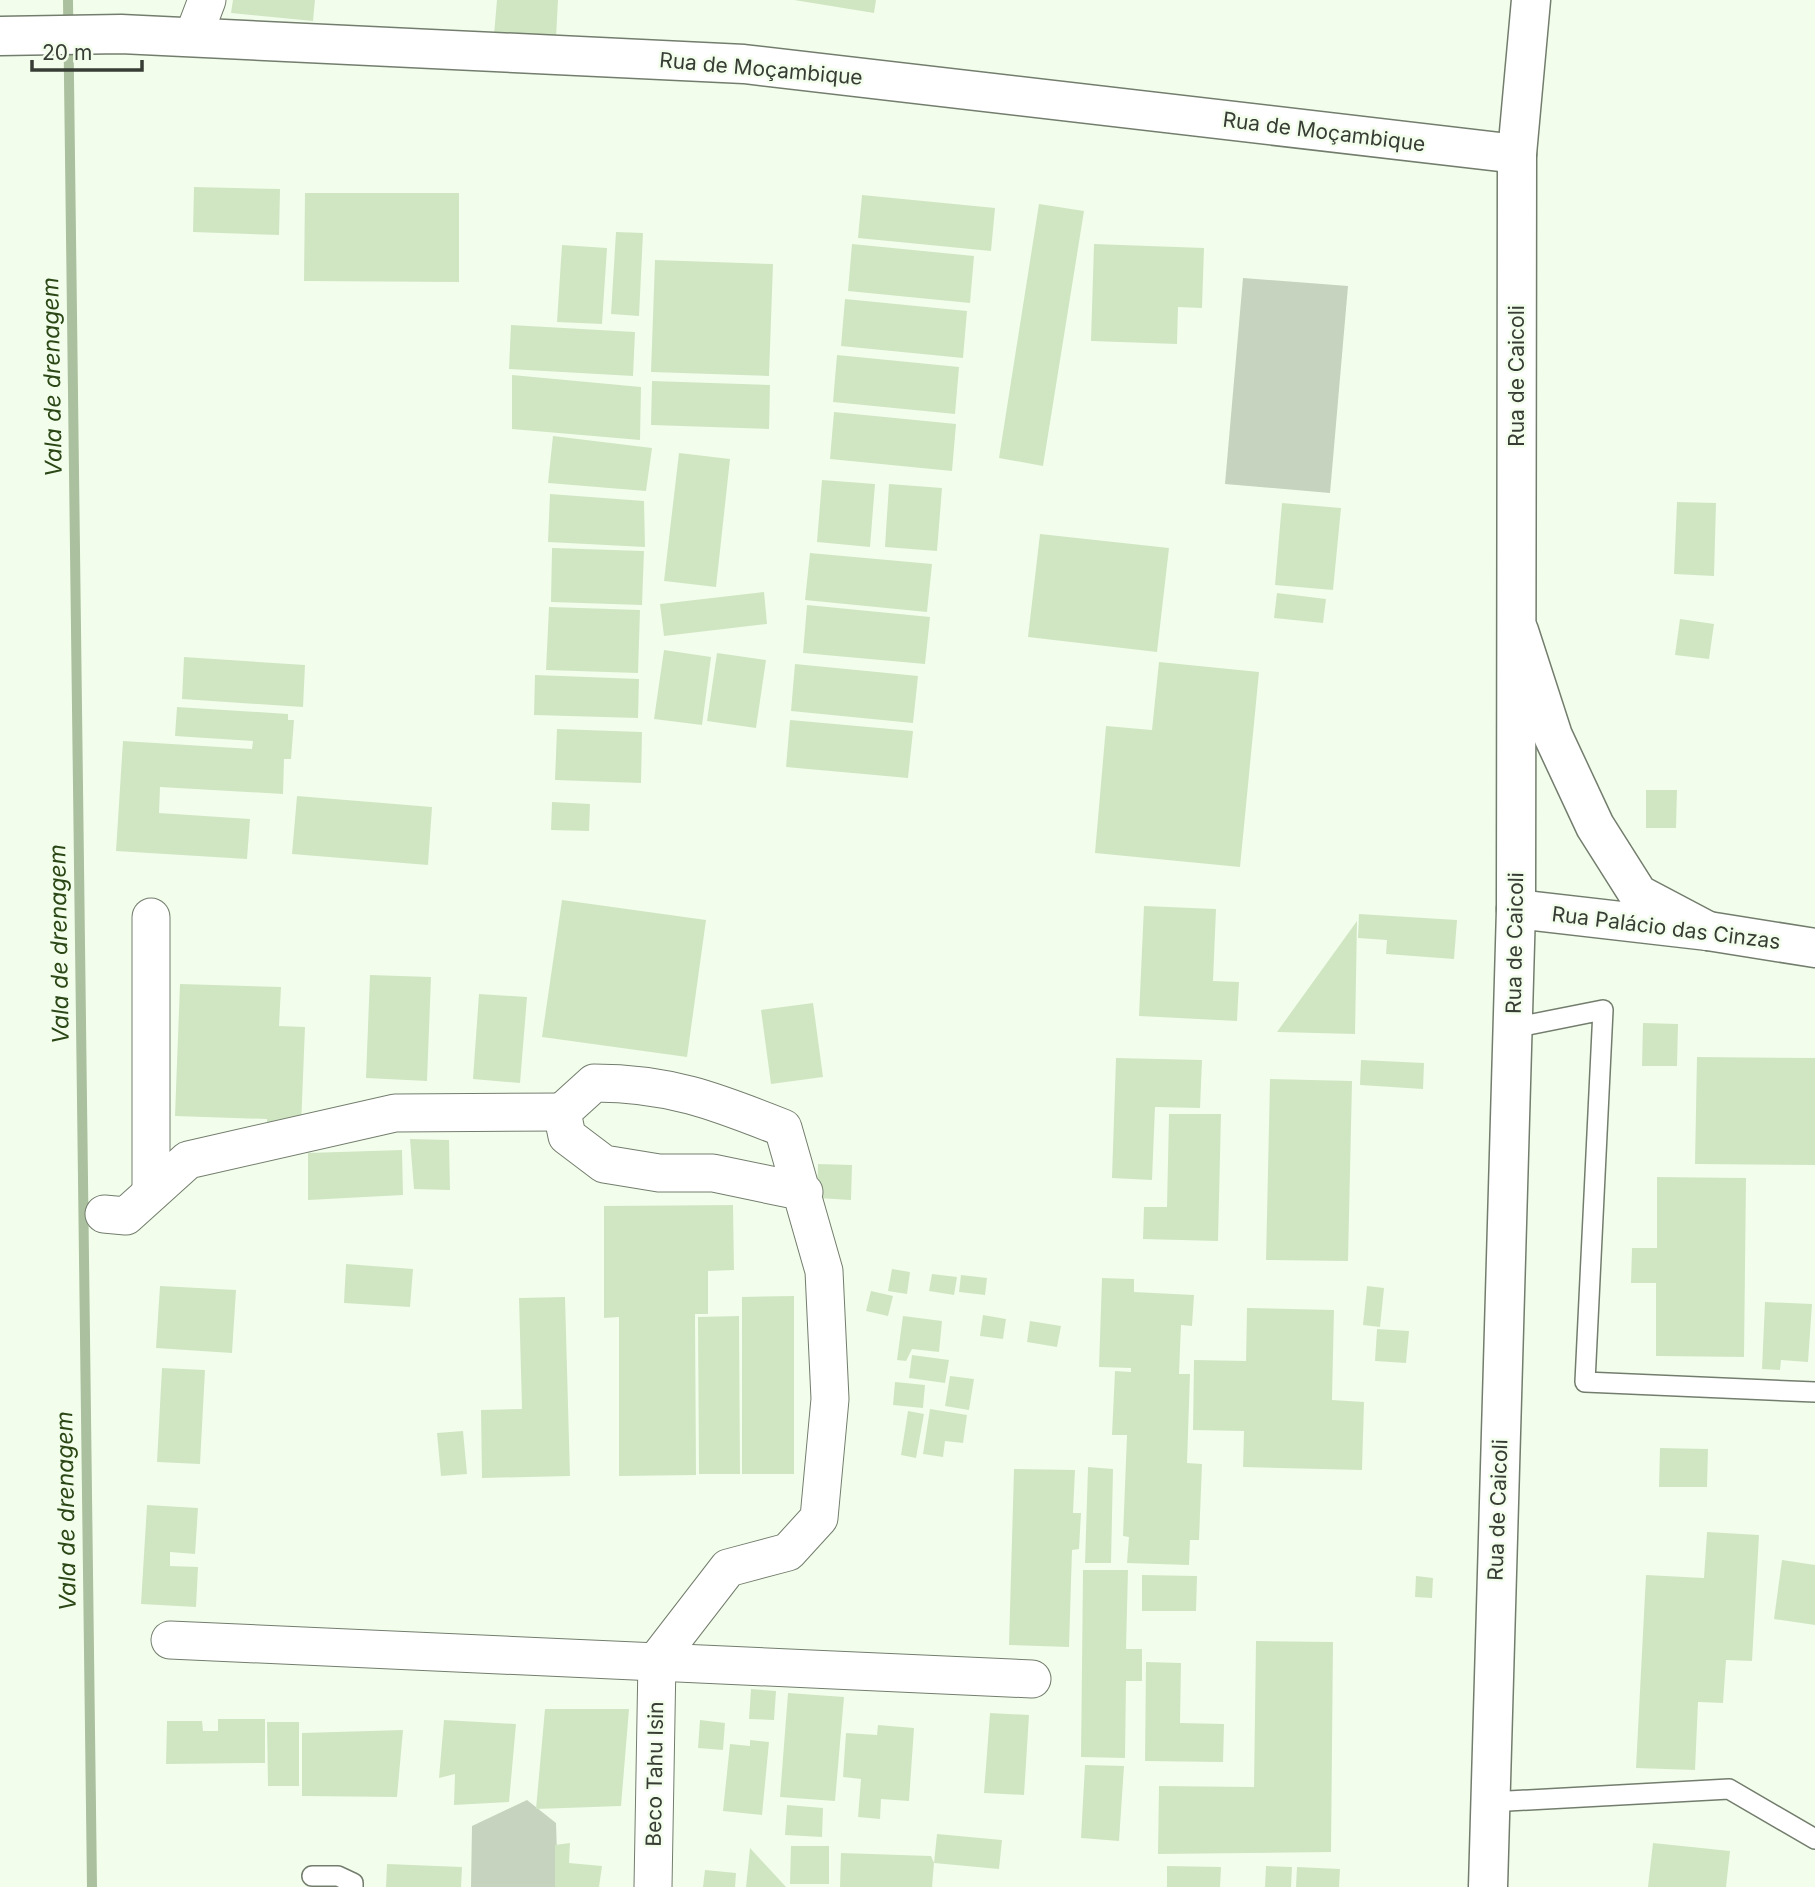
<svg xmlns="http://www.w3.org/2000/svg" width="1815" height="1887" font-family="Inter,sans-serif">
	<rect width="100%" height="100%" fill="#f2feeb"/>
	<g fill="#c6d3be">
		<path d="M1243,278L1348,286L1330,493L1225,484Z"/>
		<path d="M527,1800L556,1823L558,1887H471L472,1826Z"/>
	</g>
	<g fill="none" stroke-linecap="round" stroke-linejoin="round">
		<path stroke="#abc09e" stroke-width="10" d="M68,0L92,1887"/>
	</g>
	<g fill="#d0e6c3">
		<path d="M233,0H315L313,21L231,13Z"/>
		<path d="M497,0H558L556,38L494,35Z"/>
		<path d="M794,0H876L874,13Z"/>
		<path d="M194,187L280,189L279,235L193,232Z"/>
		<path d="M305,193H459V282L304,281Z"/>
		<path d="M862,195L995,208L991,251L858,238Z"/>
		<path d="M1039,204L1084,211L1043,466L999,458Z"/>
		<path d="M616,232L643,233L639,316L611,314Z"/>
		<path d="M852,244L974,256L970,303L848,291Z"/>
		<path d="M1094,244L1204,248L1202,308L1178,307L1177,344L1091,341Z"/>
		<path d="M562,245L607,248L602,324L557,322Z"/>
		<path d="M655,260L773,264L769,376L651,372Z"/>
		<path d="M845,299L967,311L963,358L841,346Z"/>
		<path d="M511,325L635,332L633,376L509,369Z"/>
		<path d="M837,355L959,367L955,414L833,402Z"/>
		<path d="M512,375L641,387L640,440L512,429Z"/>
		<path d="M652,381L770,385L769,429L651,425Z"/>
		<path d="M834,412L956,424L952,471L830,459Z"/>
		<path d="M553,436L652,448L646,491L548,483Z"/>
		<path d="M679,453L730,459L716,587L664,581Z"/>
		<path d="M822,480L875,484L870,547L817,542Z"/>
		<path d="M889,484L942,488L937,551L885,547Z"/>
		<path d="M550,494L644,501L645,547L548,542Z"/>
		<path d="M1677,502L1716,503L1714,576L1674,574Z"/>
		<path d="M1282,503L1341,508L1333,590L1275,585Z"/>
		<path d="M1040,534L1169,548L1157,652L1028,637Z"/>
		<path d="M552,548L644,551L642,605L551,602Z"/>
		<path d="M810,553L932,564L927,612L805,600Z"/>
		<path d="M764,592L767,624L664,636L660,604Z"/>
		<path d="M1277,593L1326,599L1323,623L1274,618Z"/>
		<path d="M807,605L930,617L925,664L803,653Z"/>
		<path d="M549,607L640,610L638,673L546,670Z"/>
		<path d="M1680,619L1714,624L1709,659L1675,655Z"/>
		<path d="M664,650L711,657L702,725L654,719Z"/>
		<path d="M717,653L766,660L756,728L707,721Z"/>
		<path d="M184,657L305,665L303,707L182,699Z"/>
		<path d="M1159,662L1259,672L1240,867L1095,853L1106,726L1152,730Z"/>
		<path d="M795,664L918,676L913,723L791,711Z"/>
		<path d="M535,675L639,679L638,718L534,715Z"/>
		<path d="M177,707L288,714V720H294L291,759H284L283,794L160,787L159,813L250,819L247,859L116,851L123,741L252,749L253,741L175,736Z"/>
		<path d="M790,720L913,731L908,778L786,767Z"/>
		<path d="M557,729L642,732L641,783L555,780Z"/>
		<path d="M1646,790H1677L1676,828H1646Z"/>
		<path d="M297,796L432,807L428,865L292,854Z"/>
		<path d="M552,802L590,804L589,831L551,830Z"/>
		<path d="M562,900L706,920L687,1057L542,1037Z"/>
		<path d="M1144,906L1216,909L1213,981L1239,982L1237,1021L1139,1016Z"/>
		<path d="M1359,914L1457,920L1454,959L1386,954L1387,940L1358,938Z"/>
		<path d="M1357,921L1355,1034L1277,1032Z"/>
		<path d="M370,975L431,977L427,1081L366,1078Z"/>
		<path d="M180,984L281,987L279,1026L305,1027L301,1127L267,1125V1119L175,1116Z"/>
		<path d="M479,994L527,997L520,1083L473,1079Z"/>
		<path d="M813,1003L823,1077L771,1084L761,1010Z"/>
		<path d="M1643,1023L1678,1024L1677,1066H1642Z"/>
		<path d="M1697,1057L1815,1058V1165L1695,1164Z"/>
		<path d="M1116,1058L1202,1060L1200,1108L1155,1107L1152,1180L1112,1178Z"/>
		<path d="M1361,1060L1424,1063L1423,1089L1360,1085Z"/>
		<path d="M1270,1079L1352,1081L1348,1261L1266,1260Z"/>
		<path d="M1169,1114H1221L1218,1241L1143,1239L1144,1207H1167Z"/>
		<path d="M410,1139L449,1140L450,1190L414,1189Z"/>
		<path d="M402,1150L403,1195L308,1200V1153Z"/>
		<path d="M818,1164L852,1165L851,1200L817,1198Z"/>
		<path d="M1657,1177L1746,1178L1744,1357L1656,1356V1283H1631L1632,1248H1657Z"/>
		<path d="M733,1205L734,1270L708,1271V1314H695L696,1475L619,1476V1317L604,1318V1206Z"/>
		<path d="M346,1264L413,1269L410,1307L344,1303Z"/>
		<path d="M892,1269L910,1272L907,1294L888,1291Z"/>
		<path d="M932,1274L957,1277L954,1295L929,1291Z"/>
		<path d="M961,1275L987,1278L985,1295L959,1292Z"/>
		<path d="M1102,1278L1134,1279V1292L1194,1295L1192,1326L1181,1325L1179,1374H1190L1187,1463L1202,1464L1199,1540H1190L1189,1565L1127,1563L1129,1537L1123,1536L1127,1435H1112L1115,1371L1131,1372V1368L1099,1367Z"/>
		<path d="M160,1286L236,1290L232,1353L156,1348Z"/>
		<path d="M1367,1286L1384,1288L1380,1327L1363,1325Z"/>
		<path d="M871,1291L893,1296L888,1316L866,1311Z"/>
		<path d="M794,1296V1474H742V1297Z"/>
		<path d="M565,1297L570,1476L482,1478L481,1410L522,1409L519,1298Z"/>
		<path d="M1765,1302L1812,1304L1808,1362L1781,1360L1780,1370L1762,1369Z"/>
		<path d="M1247,1308L1334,1310L1332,1400L1364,1402L1362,1470L1243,1467L1244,1431L1193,1430L1194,1360L1246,1361Z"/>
		<path d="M983,1315L1006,1319L1003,1339L980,1336Z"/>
		<path d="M739,1316L740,1474H699L698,1317Z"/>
		<path d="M903,1316L942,1321L939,1352L912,1349L906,1361L897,1360Z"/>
		<path d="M1030,1321L1061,1326L1057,1347L1027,1342Z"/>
		<path d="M1377,1329L1409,1331L1406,1363L1375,1361Z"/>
		<path d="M912,1355L949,1360L945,1383L909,1378Z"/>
		<path d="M162,1368L205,1370L200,1464L157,1462Z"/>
		<path d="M950,1376L974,1379L969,1410L945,1406Z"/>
		<path d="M895,1382L925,1385L923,1408L893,1405Z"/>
		<path d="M930,1409L967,1415L963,1443L945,1441L943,1457L923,1454Z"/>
		<path d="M908,1411L924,1414L916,1458L901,1455Z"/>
		<path d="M463,1431L467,1474L441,1476L437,1433Z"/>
		<path d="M1660,1448L1708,1449L1707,1487H1659Z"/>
		<path d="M1088,1467L1113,1469L1111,1563H1085Z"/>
		<path d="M1014,1469L1075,1470L1073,1513H1081L1079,1549L1072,1550L1069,1647L1009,1645Z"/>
		<path d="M147,1505L198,1508L195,1554L170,1552V1566L198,1567L196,1607L141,1604Z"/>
		<path d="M1707,1532L1759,1535L1752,1661L1726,1660L1723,1703L1698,1702L1695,1770L1636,1768L1646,1575L1704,1578Z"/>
		<path d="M1782,1560L1815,1565V1625L1774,1619Z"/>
		<path d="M1083,1570H1128L1126,1649H1142V1681H1126L1125,1758L1081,1757Z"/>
		<path d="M1142,1575L1197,1576L1196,1611H1142Z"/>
		<path d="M1416,1576L1433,1578L1432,1598L1415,1597Z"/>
		<path d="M1256,1641L1333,1642L1331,1852L1158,1854L1159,1786L1254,1787Z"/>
		<path d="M1146,1662L1181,1663L1180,1723L1224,1724L1223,1762L1145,1761Z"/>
		<path d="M751,1689L776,1691L774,1720L749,1719Z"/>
		<path d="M788,1693L844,1697L835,1801L780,1797Z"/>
		<path d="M545,1709H629L621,1806L536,1809Z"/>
		<path d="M990,1713L1029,1715L1024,1795L984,1793Z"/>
		<path d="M218,1719H265V1763L166,1764L167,1721H202L203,1731H218Z"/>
		<path d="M444,1720L516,1724L509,1802L454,1805L455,1774L439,1778Z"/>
		<path d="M700,1720L725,1723L723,1750L698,1748Z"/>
		<path d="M267,1722H299V1786H268Z"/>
		<path d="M878,1725L914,1728L909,1801L881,1799L880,1819L858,1817L861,1779L843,1777L846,1733L877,1735Z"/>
		<path d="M403,1730L397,1797L302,1796V1733Z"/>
		<path d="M750,1740L769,1742L762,1815L723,1811L730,1744L750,1746Z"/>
		<path d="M1085,1765L1124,1766L1119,1841L1081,1838Z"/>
		<path d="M787,1805L823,1808L822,1837L785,1835Z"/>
		<path d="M937,1834L1002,1840L999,1869L934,1863L932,1887H840L841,1853L931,1856L934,1863Z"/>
		<path d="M570,1843L569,1863L602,1866L599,1887H555V1845Z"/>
		<path d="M1653,1843L1730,1851L1726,1887H1648Z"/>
		<path d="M791,1846H829V1884H790Z"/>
		<path d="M750,1848L786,1887H746Z"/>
		<path d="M387,1864L462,1867L461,1887H386Z"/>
		<path d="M1167,1866L1221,1867L1220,1887H1167Z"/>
		<path d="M1266,1866L1292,1867L1291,1887H1265Z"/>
		<path d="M1297,1867L1340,1869L1339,1887H1296Z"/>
		<path d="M705,1870L736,1873L735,1887H703Z"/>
	</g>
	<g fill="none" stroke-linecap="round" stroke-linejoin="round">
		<g stroke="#737d6d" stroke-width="22">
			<g id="service">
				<path d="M1513,1028L1603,1010L1585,1382L1815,1392"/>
				<path d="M1490,1802L1729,1789L1815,1839"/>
				<path d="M312,1876H338L353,1883V1887"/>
			</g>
		</g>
		<g stroke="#737d6d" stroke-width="39">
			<g id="minor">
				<path d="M193,37L207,0"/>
				<path d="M151,1193V917"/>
				<path d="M104,1214L126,1216L188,1160L395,1113L562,1112"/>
				<path d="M170,1640L1032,1679"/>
				<path d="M653,1887L657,1660L728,1568L788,1552L819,1518L830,1399L824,1271L783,1128C715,1101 669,1083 594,1083L562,1112L567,1136L604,1164L659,1173H713L804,1192"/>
			</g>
		</g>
		<g stroke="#737d6d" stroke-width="41">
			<g id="tertiary">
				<path d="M0,36L121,34L744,64L1517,154"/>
				<path d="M1519,631L1553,736L1595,826L1638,894L1708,931"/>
				<path d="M1516,909L1708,931L1815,948"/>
			</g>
		</g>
		<g stroke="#737d6d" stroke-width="41">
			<path id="secondary" d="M1488,1887L1516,909L1517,154L1531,0"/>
		</g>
		<use href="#service" stroke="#fff" stroke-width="19"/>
		<use href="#minor" stroke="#fff" stroke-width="37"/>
		<use href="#tertiary" stroke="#fff" stroke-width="38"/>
		<use href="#secondary" stroke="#fff" stroke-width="38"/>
	</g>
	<g text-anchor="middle" stroke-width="5" stroke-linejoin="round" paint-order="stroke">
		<g font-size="21" fill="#373c34" stroke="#f2feeb">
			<text transform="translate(761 69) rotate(5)" y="7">Rua de Moçambique</text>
			<text transform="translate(1324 132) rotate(7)" y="7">Rua de Moçambique</text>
			<text transform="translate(1517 376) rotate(-90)" y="7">Rua de Caicoli</text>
			<text transform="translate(1666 928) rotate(7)" y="7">Rua Palácio das Cinzas</text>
			<text transform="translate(1515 943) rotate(-89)" y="7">Rua de Caicoli</text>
			<text transform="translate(1498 1510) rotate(-88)" y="7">Rua de Caicoli</text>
			<text transform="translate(655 1774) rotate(-89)" y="7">Beco Tahu Isin</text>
		</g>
		<g font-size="23" font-style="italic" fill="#2b4716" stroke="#f2feeb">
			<text transform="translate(52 377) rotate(-91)" y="8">Vala de drenagem</text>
			<text transform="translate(59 944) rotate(-91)" y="8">Vala de drenagem</text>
			<text transform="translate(66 1511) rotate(-91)" y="8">Vala de drenagem</text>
		</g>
	</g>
	<path d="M32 60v10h110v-10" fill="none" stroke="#373c34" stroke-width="3.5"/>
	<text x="42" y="60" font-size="21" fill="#373c34" stroke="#f2feeb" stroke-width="5" paint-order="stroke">20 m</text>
</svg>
